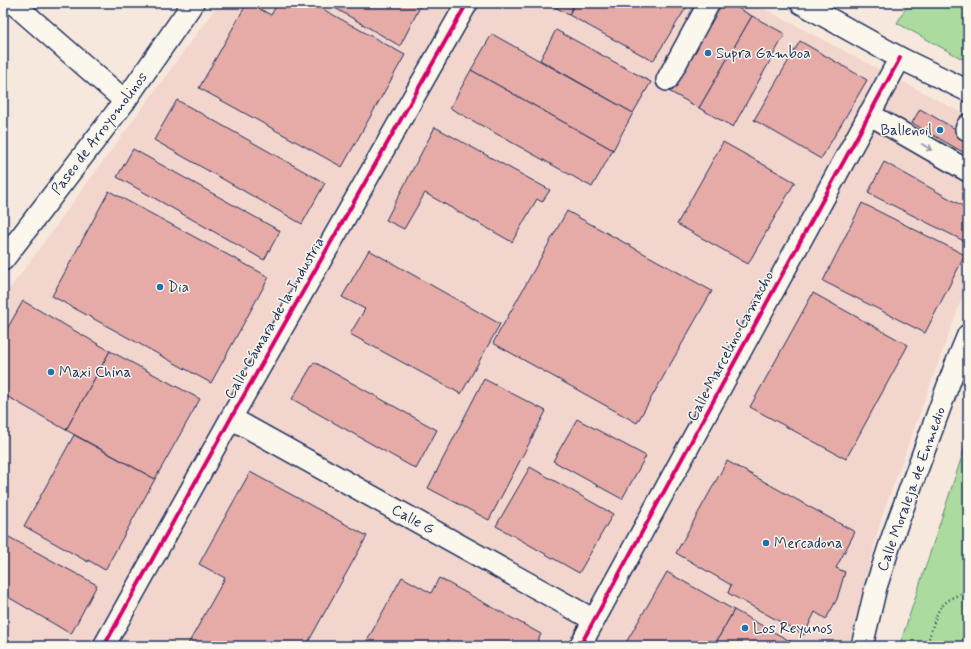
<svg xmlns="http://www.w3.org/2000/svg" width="971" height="649" font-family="Mynerve,sans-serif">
	<rect width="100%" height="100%" fill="#f7e8de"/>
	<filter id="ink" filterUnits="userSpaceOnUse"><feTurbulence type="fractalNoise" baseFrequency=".025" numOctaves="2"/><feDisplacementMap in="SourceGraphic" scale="8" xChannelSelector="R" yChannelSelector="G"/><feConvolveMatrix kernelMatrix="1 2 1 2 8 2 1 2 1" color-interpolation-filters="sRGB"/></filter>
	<g filter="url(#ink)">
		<path fill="#f2d6ce" d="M219,3H753L968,116V282L882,516L849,646H3V298Z"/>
		<g fill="#abdc9d" stroke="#63867e">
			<path d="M909,3H968V62L897,23Z"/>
			<path d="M968,438V646H900L901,641Z"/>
		</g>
		<g fill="#e6aba7" stroke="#1b2f5e">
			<path d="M247,3H249L271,15L278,3H312L405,55L342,167L199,88Z"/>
			<path d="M338,3H422L400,46L335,8Z"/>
			<path d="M548,3H575L569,15Z"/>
			<path d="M575,3H689L653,61L569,15Z"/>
			<path d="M713,3H729L752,16L699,108L665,89Z"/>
			<path d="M752,16L785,34L733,127L699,108Z"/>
			<path d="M556,30L651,82L633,113L540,60Z"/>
			<path d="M492,34L633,113L613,150L471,70Z"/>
			<path d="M800,41L867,80L821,159L754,120Z"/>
			<path d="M471,70L613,150L592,187L450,108Z"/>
			<path d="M177,100L325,183L302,224L154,140Z"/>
			<path d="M920,109L968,136V155L912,123Z"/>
			<path d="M435,127L550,190L542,202L537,199L512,242L425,193L404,229L386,220Z"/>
			<path d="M723,142L795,182L748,264L677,224Z"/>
			<path d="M133,149L280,231L264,260L117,177Z"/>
			<path d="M884,162L968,209V243L868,193Z"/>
			<path d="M109,191L269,277L211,383L52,296Z"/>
			<path d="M862,203L965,255L925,333L823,281Z"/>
			<path d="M567,211L712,291L637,423L493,343Z"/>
			<path d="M369,250L500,324L461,394L350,334L365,309L342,297Z"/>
			<path d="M813,293L908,345L846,459L750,407Z"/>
			<path d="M23,301L110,351L66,430L3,394V336Z"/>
			<path d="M110,351L200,399L155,479L66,430Z"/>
			<path d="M314,362L437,430L416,469L292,399Z"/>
			<path d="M484,379L546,411L489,520L428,488Z"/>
			<path d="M577,419L646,456L622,499L553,461Z"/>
			<path d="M74,435L155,479L105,570L88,560V562L24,526Z"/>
			<path d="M727,461L855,532L836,568L845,572L837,599L826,619L815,612L804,635L728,593L731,585L676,553Z"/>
			<path d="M530,467L613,514L579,573L496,526Z"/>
			<path d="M250,472L367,536L306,646H187L225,578L199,564Z"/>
			<path d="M7,536L97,585L71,634L3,594V543Z"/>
			<path d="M667,572L734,610L714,646H624Z"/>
			<path d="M402,577L431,593L439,578L541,634L535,646H364Z"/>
			<path d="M734,610L799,646H714Z"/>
		</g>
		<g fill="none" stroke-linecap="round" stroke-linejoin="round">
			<g stroke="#1b2f5e" stroke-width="24">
				<g id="minor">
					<path d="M13,3L125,101"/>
					<path d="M801,3L900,58L968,91"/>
					<path d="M667,80L709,3"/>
					<path d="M869,114L968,171"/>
					<path d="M968,125L966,129L968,130"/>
					<path d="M3,260L125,101L193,3"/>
					<path d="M231,418L594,620"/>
					<path d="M104,646L231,418L467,3"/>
					<path d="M580,646L900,58"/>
					<path d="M862,646L876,587L893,535L956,364L968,335"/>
				</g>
			</g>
			<path stroke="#1b2f5e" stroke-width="2.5" stroke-dasharray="1 3" stroke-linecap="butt" d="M927,646C930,636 935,614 941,607C948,599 958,594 968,592"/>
			<use href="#minor" stroke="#fbf7ec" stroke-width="21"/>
			<g stroke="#fbf7ec" stroke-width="6">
				<g id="cycleway">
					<path d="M104,646L231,418L467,3"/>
					<path d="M580,646L900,58"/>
				</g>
			</g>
			<use href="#cycleway" stroke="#d6006c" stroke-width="4"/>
		</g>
		<defs><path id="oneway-shaft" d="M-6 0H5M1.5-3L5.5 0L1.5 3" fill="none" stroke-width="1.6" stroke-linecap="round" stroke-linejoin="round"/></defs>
		<use stroke="#8b93a5" href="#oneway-shaft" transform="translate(927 147) rotate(30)"/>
	</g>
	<g fill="#1f6fb2" stroke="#fbf7ec" stroke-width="1.5">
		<circle cx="708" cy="53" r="4"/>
		<circle cx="940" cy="130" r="4"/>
		<circle cx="160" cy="287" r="4"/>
		<circle cx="51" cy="372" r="4"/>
		<circle cx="766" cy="543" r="4"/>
		<circle cx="745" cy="628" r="4"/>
	</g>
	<g text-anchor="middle" stroke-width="3" stroke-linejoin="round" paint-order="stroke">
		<g font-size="15" fill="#1b2f5e" stroke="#fbf7ec" text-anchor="start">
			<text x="716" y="58">Supra Gamboa</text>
			<text x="932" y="135" text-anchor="end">Ballenoil</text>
			<text x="168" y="292">Dia</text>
			<text x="59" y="377">Maxi China</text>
			<text x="774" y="548">Mercadona</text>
			<text x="753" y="633">Los Reyunos</text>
		</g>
		<g font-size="15" fill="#1b2f5e" stroke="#fbf7ec">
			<text transform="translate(99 133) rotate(-53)" y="5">Paseo de Arroyomolinos</text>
			<text transform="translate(274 318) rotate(-60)" y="5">Calle Cámara de la Industria</text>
			<text transform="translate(730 346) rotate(-62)" y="5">Calle Marcelino Camacho</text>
			<text transform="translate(911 489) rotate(-70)" y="5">Calle Moraleja de Enmedio</text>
			<text transform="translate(413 519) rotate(29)" y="5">Calle G</text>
		</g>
	</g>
	<rect width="971" height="649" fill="none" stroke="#fbf7ec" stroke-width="16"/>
	<rect x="8" y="8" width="955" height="633" fill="none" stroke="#1b2f5e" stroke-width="1.5" filter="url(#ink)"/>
</svg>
